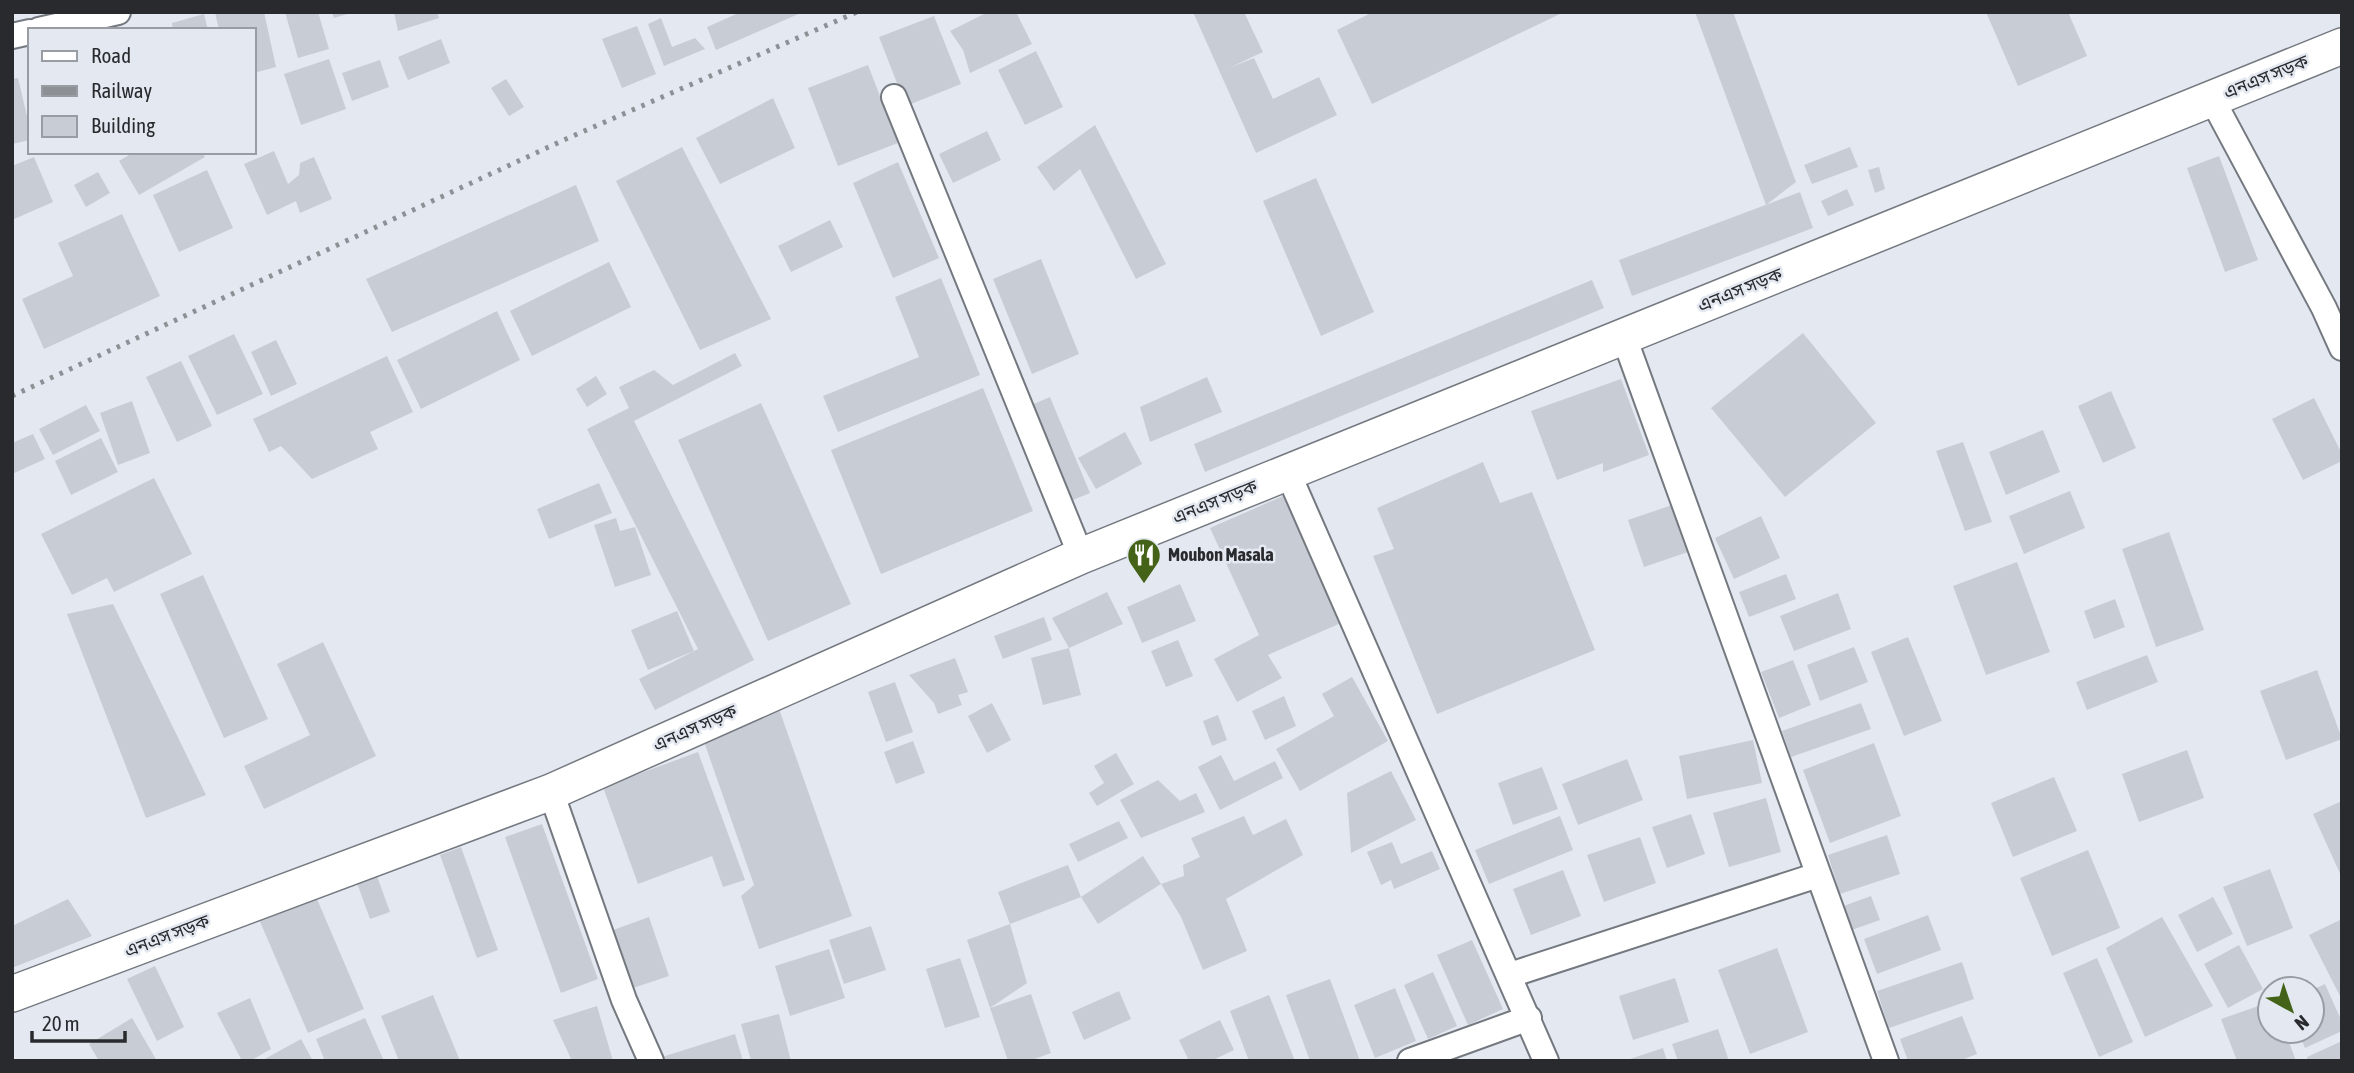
<svg xmlns="http://www.w3.org/2000/svg" width="2354" height="1073" font-family="'Asap Condensed','Noto Sans Bengali',sans-serif">
	<rect width="100%" height="100%" fill="#e4e9f1"/>
	<g fill="#c8cdd5">
		<path d="M215,12H264L276,67L254,73V30H219Z"/>
		<path d="M285,12H318L329,49L298,58Z"/>
		<path d="M332,12H350L351,13L334,18Z"/>
		<path d="M394,12H437L439,18L398,31Z"/>
		<path d="M741,12H803L716,50L707,27Z"/>
		<path d="M988,12H1016L1032,44L970,73L963,50L950,31Z"/>
		<path d="M1193,12H1244L1263,52L1229,68L1254,58L1273,99L1319,77L1337,115L1256,153Z"/>
		<path d="M1373,12H1564L1372,104L1337,30Z"/>
		<path d="M1695,12H1733L1796,182L1766,205Z"/>
		<path d="M1986,12H2068L2087,56L2018,86Z"/>
		<path d="M204,14L208,30H173L172,23Z"/>
		<path d="M934,16L961,84L906,106L879,37Z"/>
		<path d="M661,18L672,47L695,38L705,49L664,66L648,24Z"/>
		<path d="M637,26L656,74L622,88L602,39Z"/>
		<path d="M441,39L450,63L408,80L398,57Z"/>
		<path d="M1036,51L1063,107L1025,125L998,70Z"/>
		<path d="M329,59L346,109L301,125L284,74Z"/>
		<path d="M380,60L389,87L352,101L342,73Z"/>
		<path d="M868,65L898,143L838,166L808,88Z"/>
		<path d="M18,78L30,129V140L12,144V79Z"/>
		<path d="M506,79L524,107L509,116L491,88Z"/>
		<path d="M773,98L795,148L720,184L696,138Z"/>
		<path d="M1095,125L1166,264L1136,279L1080,169L1054,191L1037,167Z"/>
		<path d="M987,131L1001,160L953,183L939,154Z"/>
		<path d="M682,147L771,319L700,350L616,181Z"/>
		<path d="M1850,147L1858,167L1812,184L1804,165Z"/>
		<path d="M274,151L288,184L299,175L300,163L314,157L332,199L300,213L296,201L267,215L244,164Z"/>
		<path d="M134,152H202L205,157L139,195L119,161Z"/>
		<path d="M2219,156L2258,260L2225,272L2187,168Z"/>
		<path d="M34,157L53,202L12,220V166Z"/>
		<path d="M898,162L939,258L893,278L853,183Z"/>
		<path d="M1879,167L1885,189L1875,193L1868,170Z"/>
		<path d="M207,170L233,228L179,252L153,195Z"/>
		<path d="M98,172L110,193L86,207L74,185Z"/>
		<path d="M1316,178L1374,312L1321,336L1263,201Z"/>
		<path d="M576,185L599,241L392,332L366,279Z"/>
		<path d="M1847,189L1854,205L1828,216L1821,201Z"/>
		<path d="M1800,192L1813,228L1632,296L1619,260Z"/>
		<path d="M122,214L160,296L44,349L22,299L73,276L58,243Z"/>
		<path d="M830,220L843,247L791,272L778,246Z"/>
		<path d="M1041,259L1079,354L1032,374L993,279Z"/>
		<path d="M609,262L631,307L532,356L510,311Z"/>
		<path d="M941,278L980,375L838,432L823,396L919,357L895,297Z"/>
		<path d="M1592,280L1604,308L1205,472L1194,444Z"/>
		<path d="M497,311L520,360L421,409L397,360Z"/>
		<path d="M1803,333L1876,423L1785,497L1711,408Z"/>
		<path d="M234,334L263,394L217,415L188,356Z"/>
		<path d="M276,340L297,384L271,396L251,352Z"/>
		<path d="M735,353L742,366L634,421L754,660L655,710L639,679L698,649L587,429L629,408L619,387L654,370L673,385Z"/>
		<path d="M387,356L413,412L370,432L378,449L312,479L281,446L269,452L253,419Z"/>
		<path d="M181,361L212,426L177,442L146,377Z"/>
		<path d="M596,376L607,394L587,407L576,389Z"/>
		<path d="M1207,377L1222,412L1150,442L1140,407Z"/>
		<path d="M1621,379L1649,455L1603,472V463L1557,480L1531,411Z"/>
		<path d="M983,388L1033,511L881,574L831,450Z"/>
		<path d="M2111,391L2136,448L2103,463L2078,406Z"/>
		<path d="M1050,397L1090,493L1068,502L1029,406Z"/>
		<path d="M2314,398L2342,454V461L2303,480L2272,419Z"/>
		<path d="M132,401L150,453L118,465L100,413Z"/>
		<path d="M761,403L851,604L768,641L678,440Z"/>
		<path d="M86,405L100,431L53,455L39,429Z"/>
		<path d="M2043,430L2060,472L2006,495L1989,452Z"/>
		<path d="M1125,432L1142,464L1096,489L1078,458Z"/>
		<path d="M33,434L45,459L12,474V443Z"/>
		<path d="M101,438L118,472L71,495L55,461Z"/>
		<path d="M1963,442L1992,522L1965,531L1936,451Z"/>
		<path d="M1483,462L1500,503L1532,492L1595,650L1437,714L1373,556L1394,549L1377,508Z"/>
		<path d="M154,478L192,554L114,592L107,578L72,595L41,534Z"/>
		<path d="M599,483L612,513L549,539L537,509Z"/>
		<path d="M2070,491L2085,528L2024,554L2009,516Z"/>
		<path d="M1283,496L1341,623L1268,655L1282,678L1237,702L1214,659L1259,635L1210,528Z"/>
		<path d="M1675,504L1691,551L1644,567L1628,520Z"/>
		<path d="M1761,516L1780,558L1734,579L1715,538Z"/>
		<path d="M616,518L620,531L635,527L651,575L615,587L594,525Z"/>
		<path d="M2169,532L2204,630L2156,647L2122,549Z"/>
		<path d="M2017,562L2050,652L1986,675L1953,586Z"/>
		<path d="M1786,574L1796,599L1749,617L1739,592Z"/>
		<path d="M203,575L268,719L224,738L160,594Z"/>
		<path d="M1180,584L1196,621L1142,643L1127,607Z"/>
		<path d="M1107,592L1123,624L1069,648L1052,618Z"/>
		<path d="M1838,593L1851,629L1794,651L1780,616Z"/>
		<path d="M2115,599L2125,627L2094,639L2084,611Z"/>
		<path d="M113,604L206,795L146,818L67,614Z"/>
		<path d="M677,611L694,651L648,670L631,630Z"/>
		<path d="M1044,617L1052,640L1003,659L994,636Z"/>
		<path d="M1908,637L1942,721L1904,736L1871,652Z"/>
		<path d="M1178,640L1193,676L1166,687L1151,651Z"/>
		<path d="M323,642L376,756L264,809L244,766L310,735L277,664Z"/>
		<path d="M1854,647L1868,682L1820,701L1807,665Z"/>
		<path d="M1069,648L1081,695L1043,705L1031,658Z"/>
		<path d="M2147,655L2158,682L2087,710L2076,682Z"/>
		<path d="M955,658L968,692L958,695L962,705L938,714L934,703L909,675Z"/>
		<path d="M1793,660L1811,705L1779,718L1761,672Z"/>
		<path d="M2317,670L2342,739L2286,760L2260,691Z"/>
		<path d="M1352,677L1388,741L1300,791L1276,749L1334,716L1322,694Z"/>
		<path d="M895,682L913,732L886,742L868,692Z"/>
		<path d="M1284,696L1296,726L1265,740L1252,711Z"/>
		<path d="M992,703L1011,740L987,753L968,716Z"/>
		<path d="M1861,703L1871,729L1791,757L1782,731Z"/>
		<path d="M778,706L852,916L759,949L741,896L754,885L701,733Z"/>
		<path d="M1218,715L1227,740L1212,746L1203,721Z"/>
		<path d="M1753,740L1762,783L1687,799L1679,756Z"/>
		<path d="M913,741L925,773L896,784L884,752Z"/>
		<path d="M1874,743L1901,816L1830,843L1803,770Z"/>
		<path d="M2187,750L2204,798L2139,822L2122,774Z"/>
		<path d="M698,752L745,880L723,887L712,856L638,884L603,787Z"/>
		<path d="M1116,753L1134,784L1097,806L1089,793L1104,783L1094,766Z"/>
		<path d="M1221,755L1234,781L1275,761L1283,778L1220,810L1198,767Z"/>
		<path d="M1627,759L1643,800L1578,825L1562,784Z"/>
		<path d="M1542,767L1558,809L1513,825L1498,783Z"/>
		<path d="M1391,771L1416,820L1351,853L1347,793Z"/>
		<path d="M2054,777L2077,831L2013,857L1991,803Z"/>
		<path d="M1158,780L1180,801L1196,793L1205,812L1141,838L1120,800Z"/>
		<path d="M1766,798L1781,852L1729,867L1713,813Z"/>
		<path d="M2342,801V878L2313,814Z"/>
		<path d="M1691,814L1705,854L1667,868L1652,827Z"/>
		<path d="M1244,816L1253,835L1286,819L1303,855L1226,899L1247,951L1203,970L1181,917L1161,884L1098,924L1081,897L1143,856L1161,884L1184,876L1183,865L1200,857L1191,838Z"/>
		<path d="M1560,816L1573,850L1489,884L1475,850Z"/>
		<path d="M1119,821L1128,838L1078,862L1069,844Z"/>
		<path d="M542,824L598,979L561,993L505,837Z"/>
		<path d="M1887,835L1900,874L1840,894L1828,855Z"/>
		<path d="M1640,837L1656,883L1604,902L1587,855Z"/>
		<path d="M1392,842L1401,864L1432,851L1440,869L1394,889L1391,880L1381,885L1367,852Z"/>
		<path d="M461,847L498,950L477,958L440,855Z"/>
		<path d="M2088,850L2120,928L2052,956L2020,878Z"/>
		<path d="M1068,865L1081,897L1010,924L998,892Z"/>
		<path d="M2270,869L2293,928L2247,946L2223,887Z"/>
		<path d="M1563,870L1581,916L1531,935L1513,889Z"/>
		<path d="M377,876L390,912L370,919L357,883Z"/>
		<path d="M314,892L364,1009L308,1033L258,917Z"/>
		<path d="M1871,896L1880,920L1849,931L1841,907Z"/>
		<path d="M2213,897L2233,934L2197,952L2178,915Z"/>
		<path d="M68,899L92,936L12,968V926Z"/>
		<path d="M1928,915L1941,950L1877,974L1864,939Z"/>
		<path d="M649,917L669,976L633,988L613,930Z"/>
		<path d="M2162,917L2213,1006L2145,1037L2106,948Z"/>
		<path d="M2342,919V1000L2309,935Z"/>
		<path d="M1010,924L1027,983L990,1008L967,940Z"/>
		<path d="M871,926L886,970L844,984L829,940Z"/>
		<path d="M1472,940L1503,1009L1468,1025L1437,955Z"/>
		<path d="M2239,945L2263,989L2228,1008L2204,964Z"/>
		<path d="M1777,948L1808,1032L1750,1054L1718,970Z"/>
		<path d="M829,949L845,998L790,1016L775,966Z"/>
		<path d="M960,958L980,1017L945,1028L926,969Z"/>
		<path d="M2097,958L2133,1042L2099,1057L2063,973Z"/>
		<path d="M1962,962L1974,999L1889,1028L1877,991Z"/>
		<path d="M155,966L184,1027L157,1041L127,979Z"/>
		<path d="M1433,972L1457,1026L1428,1039L1404,985Z"/>
		<path d="M1675,978L1689,1022L1633,1040L1619,996Z"/>
		<path d="M1330,979L1360,1061H1310L1286,995Z"/>
		<path d="M2325,984L2342,1022V1031L2305,1048L2298,1031H2312V990Z"/>
		<path d="M1395,988L1416,1041L1375,1058L1354,1005Z"/>
		<path d="M1119,991L1131,1019L1084,1040L1072,1012Z"/>
		<path d="M1031,994L1051,1053L1029,1061H1008L990,1008Z"/>
		<path d="M433,995L460,1061H399L381,1016Z"/>
		<path d="M1269,995L1295,1061H1249L1230,1011Z"/>
		<path d="M250,998L271,1049L250,1061H242L217,1013Z"/>
		<path d="M2270,1002V1031H2285L2296,1061H2237L2221,1019Z"/>
		<path d="M597,1006L613,1061H572L553,1020Z"/>
		<path d="M779,1014L791,1061H751L741,1024Z"/>
		<path d="M1962,1016L1977,1054L1959,1061H1908L1900,1039Z"/>
		<path d="M132,1018L157,1061H99L89,1044Z"/>
		<path d="M365,1018L384,1061H325L316,1039Z"/>
		<path d="M1220,1020L1234,1050L1211,1061H1189L1179,1040Z"/>
		<path d="M1718,1029L1729,1061H1678L1672,1044Z"/>
		<path d="M735,1034L743,1061H663L662,1057Z"/>
		<path d="M301,1039L313,1061H261Z"/>
		<path d="M2342,1041V1061H2308L2307,1057Z"/>
		<path d="M1663,1048L1667,1061H1627V1060Z"/>
	</g>
	<g fill="none" stroke-linecap="round" stroke-linejoin="round">
		<g stroke="#747980" stroke-width="28">
			<g id="street">
				<path d="M39,30L118,12"/>
				<path d="M12,36L30,32"/>
				<path d="M894,97L1081,556"/>
				<path d="M2212,99L2324,308L2342,348"/>
				<path d="M1624,337L1886,1061"/>
				<path d="M1288,473L1546,1061"/>
				<path d="M551,792L624,1000L651,1061"/>
				<path d="M1510,975L1818,875"/>
				<path d="M1410,1061L1529,1018"/>
			</g>
		</g>
		<g stroke="#747980" stroke-width="38">
			<path id="secondary" d="M12,994L551,792L1081,556L2342,46"/>
		</g>
		<use href="#street" stroke="#fff" stroke-width="24"/>
		<use href="#secondary" stroke="#fff" stroke-width="35"/>
		<path stroke="#8d9196" stroke-width="5" stroke-dasharray="3.5 7" stroke-linecap="butt" d="M12,396L566,139L857,12"/>
	</g>
	<defs>
		<g id="restaurant-pin" transform="scale(1.75)"><path d="M0 17L-7.5 6A9.5 9.5 0 1 1 7.5 6Z" fill="#446318" stroke="#e4e9f1"/><path d="M-5-6h1v4h1v-4h1v4h1v-4h1v5L-1.5 .5V6h-2V.5L-5-1ZM5-6V6H3V1.5H1.5Q1.5-4 5-6Z" fill="#fff"/></g>
	</defs>
	<g fill-rule="evenodd">
		<use href="#restaurant-pin" x="1144" y="555"/>
	</g>
	<g text-anchor="middle" stroke-width="5" stroke-linejoin="round" paint-order="stroke">
		<g font-size="18" fill="#282a2d" stroke="#e4e9f1">
			<text transform="translate(2266 77) rotate(-22)" y="6">এনএস সড়ক</text>
			<text transform="translate(1740 290) rotate(-22)" y="6">এনএস সড়ক</text>
			<text transform="translate(1215 502) rotate(-22)" y="6">এনএস সড়ক</text>
			<text transform="translate(695 728) rotate(-24)" y="6">এনএস সড়ক</text>
			<text transform="translate(167 936) rotate(-21)" y="6">এনএস সড়ক</text>
		</g>
		<g font-size="18" font-weight="bold" fill="#282a2d" stroke="#e4e9f1" text-anchor="start">
			<text x="1168" y="561">Moubon Masala</text>
		</g>
	</g>
	<rect width="2354" height="1073" fill="none" stroke="#282a2d" stroke-width="28"/>
	<rect x="28" y="28" width="228" height="126" fill="#e4e9f1" stroke="#999da3" stroke-width="2"/>
	<rect x="42" y="51" width="35" height="10" fill="#ffffff" stroke="#999da3" stroke-width="2"/>
	<text x="91" y="63" font-size="21" fill="#282a2d">Road</text>
	<rect x="42" y="86" width="35" height="10" fill="#8d9196" stroke="#999da3" stroke-width="2"/>
	<text x="91" y="98" font-size="21" fill="#282a2d">Railway</text>
	<rect x="42" y="116" width="35" height="21" fill="#c8cdd5" stroke="#999da3" stroke-width="2"/>
	<text x="91" y="133" font-size="21" fill="#282a2d">Building</text>
	<g transform="translate(2291 1010) rotate(140)"><circle r="33" fill="#e4e9f1" stroke="#999da3" stroke-width="2"/>
	<path d="M0-5L12 26L0 18L-12 26Z" fill="#446318"/>
	<text y="-10" font-size="19" font-weight="bold" text-anchor="middle" fill="#282a2d">N</text>
	</g>
	<path d="M32 1031v10h93v-10" fill="none" stroke="#282a2d" stroke-width="3.5"/>
	<text x="42" y="1031" font-size="21" fill="#282a2d" stroke="#e4e9f1" stroke-width="5" paint-order="stroke">20 m</text>
</svg>
